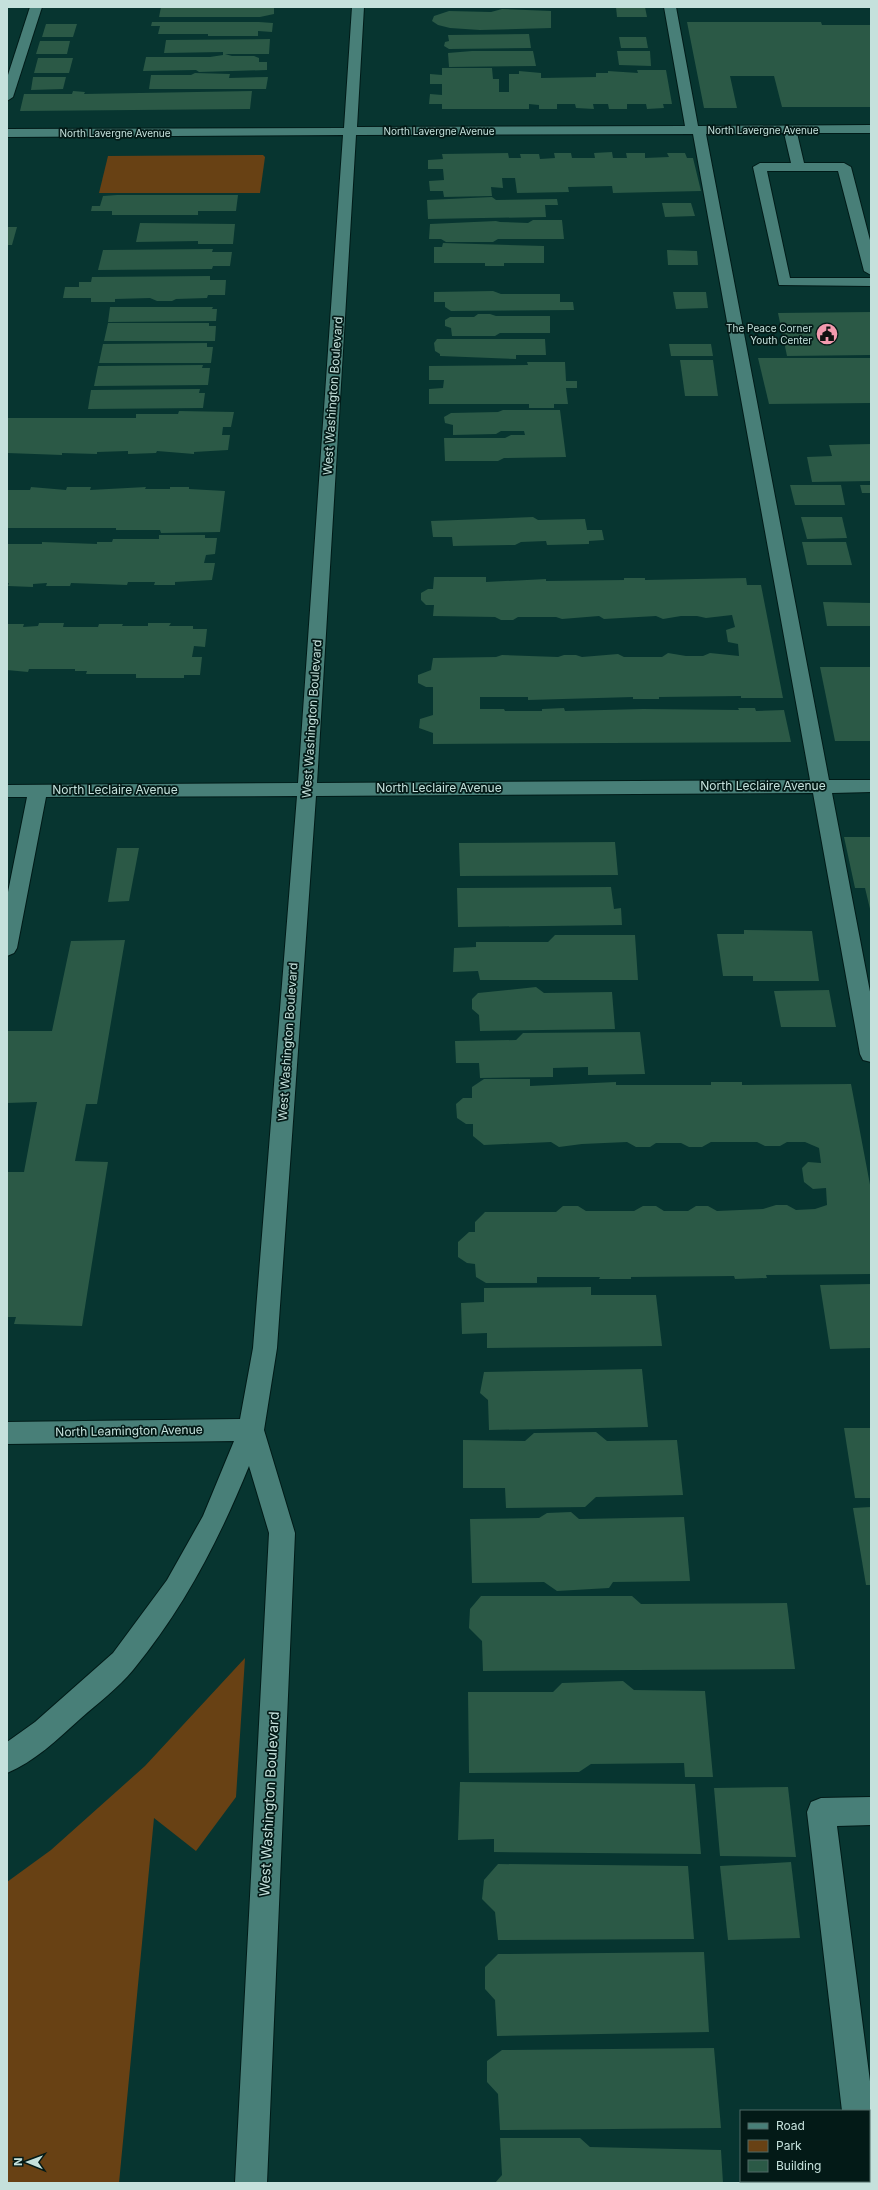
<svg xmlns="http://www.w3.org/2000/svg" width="878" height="2190" font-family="Inter,sans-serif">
	<rect width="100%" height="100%" fill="#073530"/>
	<g fill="#684114">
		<path d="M263,155L265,157L260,193H99L108,156Z"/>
		<path d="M245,1658L236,1797L196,1851L154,1818L119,2183H7V1882L51,1850L145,1766Z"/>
	</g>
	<g fill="#2b5946">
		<path d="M161,7H274V14L260,17H159Z"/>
		<path d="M616,7H645L647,17H617Z"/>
		<path d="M502,9L551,11V28L480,30L450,28L438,25L432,21L434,16L449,11L491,12Z"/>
		<path d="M152,22H259L273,23L272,32L258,31V36H208V34H158L160,26H151Z"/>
		<path d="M687,22H821L822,25H871V107H782L774,76H730L737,108H704Z"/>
		<path d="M46,24H77L73,37H42Z"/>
		<path d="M529,34L531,48L449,49L444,46L445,42L449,41L448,35Z"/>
		<path d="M619,37H646L648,48H621Z"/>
		<path d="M270,39L269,54H225L232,56H254L259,58V62H267V70L199,72L196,70L143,71L146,57H210L223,55V52L164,53L166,40Z"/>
		<path d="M40,41H70L67,54H36Z"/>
		<path d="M472,51H533L536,66L449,67L448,53Z"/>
		<path d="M617,51H650L651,66L619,65Z"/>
		<path d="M38,58H73L69,73H34Z"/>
		<path d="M442,68H492L493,79H499V92H509V74H519V71L541,73V78L596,77V73H608V71L638,73L637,70H666L672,104H663L664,108L647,109L646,104H627V109H609L608,104H593L594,109L576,108L575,104H557V109H539V105L529,104V109H442V104H429L430,94L442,95V84H430V74L442,75Z"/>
		<path d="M195,73L230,74L229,78L268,77L266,89H149L151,75H191Z"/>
		<path d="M33,77H66L63,89L31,90Z"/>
		<path d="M73,91L85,92L84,94L252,91L250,109L20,111L24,94H72Z"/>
		<path d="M612,152L613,158H627L626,153H645V158L669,157L667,153H685L687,158H693L701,191L613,193L612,186L568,187L569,192L517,193L515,178H502L503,188L491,187L492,196L444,197L443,191H430L429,181L444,180L443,169H428V160L443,159L442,154L508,153L509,158H521L520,154H539L540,159L555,158L554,153H571L572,158H595L594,153Z"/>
		<path d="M117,195H238L236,211H198V215H112V211H91L92,206H100L103,196Z"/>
		<path d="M492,197L496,200L557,199L558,205H545L546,217L428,219L427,200Z"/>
		<path d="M662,203H691L695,216L665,217Z"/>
		<path d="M533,220H562L564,239H498L493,242H446L441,239H429L430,224L496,221L500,222L528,223Z"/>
		<path d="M140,223L235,224L233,244H198V241L136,242Z"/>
		<path d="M7,227H17L12,245H7Z"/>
		<path d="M443,243L544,246V263H504V266H485V263H434V247H442Z"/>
		<path d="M213,249L212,252H232L230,266H213L212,269L98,270L103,250Z"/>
		<path d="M667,250L697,251L698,265H668Z"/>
		<path d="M210,276V280H226L225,295H208L207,298L176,299L172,301H157L150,298L115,299V302H91V298H63L65,287H79V282H91L92,277Z"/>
		<path d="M493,291L501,294H560V302H573L574,310L451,311L445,307V302H434V292Z"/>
		<path d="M673,292H706L708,308L676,309Z"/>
		<path d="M110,307H213L212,309H217L216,321L108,322Z"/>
		<path d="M871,312V355L787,356L778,313Z"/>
		<path d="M478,314H490L496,316H550V333H500L495,336H452L451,328L445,326V320L450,317H474Z"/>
		<path d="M108,323H209V326H216L215,341H104Z"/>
		<path d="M437,339H545L546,355H516V359L440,356V354L435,351L434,343Z"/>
		<path d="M207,343V347H213L211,363H99L103,344Z"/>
		<path d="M669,344H711L713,356H671Z"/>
		<path d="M758,358H871V403L769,404Z"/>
		<path d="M680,360H713L718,396H685Z"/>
		<path d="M527,362H565L566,381H577V388H566L568,404H554V408H529V404H429V389L443,388L444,380H429V366L528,365Z"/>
		<path d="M203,365L202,368H210L208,385L94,386L98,366Z"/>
		<path d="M200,389L199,393H205L203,408L88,409L91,390Z"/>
		<path d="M503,410H560L566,457L504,458L498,461H445L444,438H505L511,435H525L524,431H501L496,434L453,435V425L445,423L444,417L451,413L498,412Z"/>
		<path d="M179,411L234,412L231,427H223L222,435H230L228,450L194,452V454L157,451L156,453L128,454V451L97,452V454L62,453V455L7,453V418H136V414H178Z"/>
		<path d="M871,444V481L812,482L807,457L832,456L829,445Z"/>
		<path d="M790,485H841L845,505H795Z"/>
		<path d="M860,485H871V493H862Z"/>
		<path d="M31,487L66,490L67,487H91L90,490L146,487L145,489H170V487H189V489L225,491L220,532L161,533L160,530H116V528H7V490H30Z"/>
		<path d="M533,517L538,520L585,519L587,530H602L604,540L589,541V544L547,545L546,541L521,542L515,545L453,546L452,537H433L431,521Z"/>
		<path d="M801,517H842L847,538L807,539Z"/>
		<path d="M159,535H205V538H217L215,554L206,555L204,563H215L212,580L175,582V585H154L155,582H128L127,585L71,583L70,586H46L47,583L33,584V587L8,586L9,583H7V544H42V542L97,544V542H112L113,539H159Z"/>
		<path d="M802,542H846L852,565H807Z"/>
		<path d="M434,577H486V582L546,579V581L624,580V578H645V580L746,578L747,585H761L783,698H741V696L659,697V699H633V697L528,700V697H480V709H504L505,711H542V709L564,708L565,711L643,709L739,710L738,708H755L756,711L784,710L791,742L433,744V733L419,728L420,719L433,715V687H426L418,683V675L431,670L433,658L496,657L502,655L558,657L564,655H576L582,657L618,654L624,657H662L668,653L686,656H703L710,653L739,656L738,644L728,642L726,630L735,627L732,615L706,618L697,616H681L663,619L656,616L604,619L599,616L562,619L556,617H518L513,620H501L495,617L433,616L434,605H426L421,600V593L428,589H433Z"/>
		<path d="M823,602L871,603V626H827Z"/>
		<path d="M39,623H64L63,627H98L99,624H123L122,626H148V623H171L169,626H193V629H207L205,647L194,646L192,657H202L200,675H184V678H136V674H86L87,671H75V669H29L28,672L7,670V624H24L23,627L38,626Z"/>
		<path d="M820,667H871V741H835Z"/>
		<path d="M844,837H871V913L865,888H855Z"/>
		<path d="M615,842L618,875L460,876L459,843Z"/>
		<path d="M117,848H139L129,901L108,902Z"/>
		<path d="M611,887L614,909L621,908L622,925L458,927L457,888Z"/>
		<path d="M744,930L812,931L819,981H753V976H723L717,934H744Z"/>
		<path d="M555,935H635L638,980H480L478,971L453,972L454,948L476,947V942H548Z"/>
		<path d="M125,940L97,1104H86L75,1161L108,1162L82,1326L14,1324L16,1317H7V1172H24L37,1102L7,1103V1031H52L71,941Z"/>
		<path d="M536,987L544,993L612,992L615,1029L480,1031L479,1015L472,1009V999L478,993Z"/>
		<path d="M829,990L836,1027H781L774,991Z"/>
		<path d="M640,1032L645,1074L588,1075V1067L553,1068V1077L480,1078L479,1063H456L455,1041L516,1040L523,1033Z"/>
		<path d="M484,1079H530V1086L616,1082V1085H711V1082H742V1085L851,1084L871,1190V1274L766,1275L767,1278L735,1279L734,1276L631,1277V1279H599L600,1277H537V1283H486L476,1277L475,1264L467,1263L458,1257V1242L469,1232H475V1222L485,1212H556L563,1206H578L586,1211H634L643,1206H656L664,1211H688L696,1206H708L717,1211L763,1209L776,1205H787L796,1210L815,1209L827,1205L826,1188L813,1189L804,1182L802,1168L808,1162L821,1163L819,1148L805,1142H787L780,1146H765L757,1142H711L702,1147H689L681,1143H656L650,1147H636L627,1142L582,1144L559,1147L551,1142L484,1145L473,1136V1124H466L457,1118L456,1104L463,1098H472V1087Z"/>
		<path d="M871,1284V1348L830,1349L820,1285Z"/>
		<path d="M591,1287V1295H656L662,1346L487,1348V1333L462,1334L461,1303L484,1302V1288Z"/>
		<path d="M642,1369L648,1427L489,1430L488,1400L480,1393L484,1372Z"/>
		<path d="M844,1428H871V1498H855Z"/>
		<path d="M596,1432L607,1441L677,1440L683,1495L596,1497L585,1507L506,1508L505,1488H463V1440L525,1441L534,1433Z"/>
		<path d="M871,1507V1585H866L853,1508Z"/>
		<path d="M571,1512L579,1519L684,1517L690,1581L613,1582L609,1588L557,1591L544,1582L472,1583L470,1519L539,1518L547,1513Z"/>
		<path d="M481,1596H632L641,1604L787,1603L795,1669L483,1671L482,1641L469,1628L470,1609Z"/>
		<path d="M623,1681L634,1690L705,1691L713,1777H685L684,1763L591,1764L579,1772L469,1773L468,1692H553L562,1683Z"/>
		<path d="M460,1782L695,1784L701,1854L494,1852V1839L458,1840Z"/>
		<path d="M788,1787L796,1857L720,1856L714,1788Z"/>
		<path d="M791,1862L800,1938L728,1940L720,1866Z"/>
		<path d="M498,1864L688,1866L694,1939L498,1940L495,1912L482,1899L484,1880Z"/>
		<path d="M704,1952L709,2032L497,2036L495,2000L485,1989V1967L498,1954Z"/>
		<path d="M714,2048L721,2128L500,2130L498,2094L487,2082V2061L502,2050Z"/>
		<path d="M500,2138H580L590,2147L721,2150L723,2183H495L502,2175Z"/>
	</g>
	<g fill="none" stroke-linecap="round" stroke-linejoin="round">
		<g stroke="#001b18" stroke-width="2">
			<g id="minor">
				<path d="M30,7H42L13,97L7,101V78Z"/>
				<path d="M352,7H364L357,127L685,126L664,7H676L698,126L871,125V133H797L804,163H844L851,167L871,244V275L864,271L838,171H767L790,278H871V286L779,285L753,167L760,163H791L784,133L706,134L829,780H871V792L832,793L871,997V1062L863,1060L860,1054L813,793L316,796L277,1348L264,1430L295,1533L267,2183H235L269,1533L249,1466C219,1540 184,1608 133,1670C118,1688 97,1704 80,1719C58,1739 34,1762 7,1773V1742L35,1722L113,1653L167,1580L203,1516L234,1441L7,1444V1422L240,1419L253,1348L297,796L46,797L17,948L14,953L7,956V897L27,797H7V785L298,783L343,135L7,137V129L344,128ZM693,134L810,780L317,783L356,135Z"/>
				<path d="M871,1797V1825L837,1826L871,2089V2118L869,2122V2111H842L807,1812L811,1802L821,1798Z"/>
				<path d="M869,2166L871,2167V2183H851V2181H869Z"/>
			</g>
		</g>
		<use href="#minor" fill="#487f78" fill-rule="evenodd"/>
	</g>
	<defs>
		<g id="civic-disc" transform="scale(1.15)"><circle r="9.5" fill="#f29aae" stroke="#031a17"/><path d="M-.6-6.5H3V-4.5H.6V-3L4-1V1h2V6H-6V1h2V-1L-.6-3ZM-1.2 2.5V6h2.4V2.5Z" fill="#111"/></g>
	</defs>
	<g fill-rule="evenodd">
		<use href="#civic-disc" x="827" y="334"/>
	</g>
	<g text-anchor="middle" stroke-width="3.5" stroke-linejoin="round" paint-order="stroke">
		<g font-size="10" fill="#c5e1dc" stroke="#031a17">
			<text x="763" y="134">North Lavergne Avenue</text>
			<text x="439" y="135">North Lavergne Avenue</text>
			<text x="115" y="137">North Lavergne Avenue</text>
		</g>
		<g font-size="10" fill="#c5e1dc" stroke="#031a17" text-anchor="end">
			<text x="812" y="332">The Peace Corner<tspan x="812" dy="12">Youth Center</tspan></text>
		</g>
		<g font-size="12" fill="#c5e1dc" stroke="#031a17">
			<text transform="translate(333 396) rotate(-86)" y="4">West Washington Boulevard</text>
			<text transform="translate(312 719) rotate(-86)" y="4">West Washington Boulevard</text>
			<text x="763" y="790">North Leclaire Avenue</text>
			<text x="439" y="792">North Leclaire Avenue</text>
			<text x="115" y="794">North Leclaire Avenue</text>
			<text transform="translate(288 1042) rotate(-86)" y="4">West Washington Boulevard</text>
			<text transform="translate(129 1431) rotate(-1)" y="4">North Leamington Avenue</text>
		</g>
		<g font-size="14" fill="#c5e1dc" stroke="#031a17">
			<text transform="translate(269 1804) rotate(-87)" y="5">West Washington Boulevard</text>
		</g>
	</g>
	<rect width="878" height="2190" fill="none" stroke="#c5e1dc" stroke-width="16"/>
	<rect x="740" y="2110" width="130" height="72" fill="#031a17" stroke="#516a66"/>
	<rect x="748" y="2123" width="20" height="6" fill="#487f78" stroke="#516a66"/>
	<text x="776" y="2130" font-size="12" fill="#c5e1dc">Road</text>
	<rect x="748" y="2140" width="20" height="12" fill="#684114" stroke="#516a66"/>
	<text x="776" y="2150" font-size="12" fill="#c5e1dc">Park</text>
	<rect x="748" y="2160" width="20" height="12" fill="#2b5946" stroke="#516a66"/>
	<text x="776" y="2170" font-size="12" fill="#c5e1dc">Building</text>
	<g transform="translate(28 2162) rotate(271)" stroke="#031a17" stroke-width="3" paint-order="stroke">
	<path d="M0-3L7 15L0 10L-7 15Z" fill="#c5e1dc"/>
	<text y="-6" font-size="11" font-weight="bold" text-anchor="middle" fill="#c5e1dc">N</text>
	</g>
</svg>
